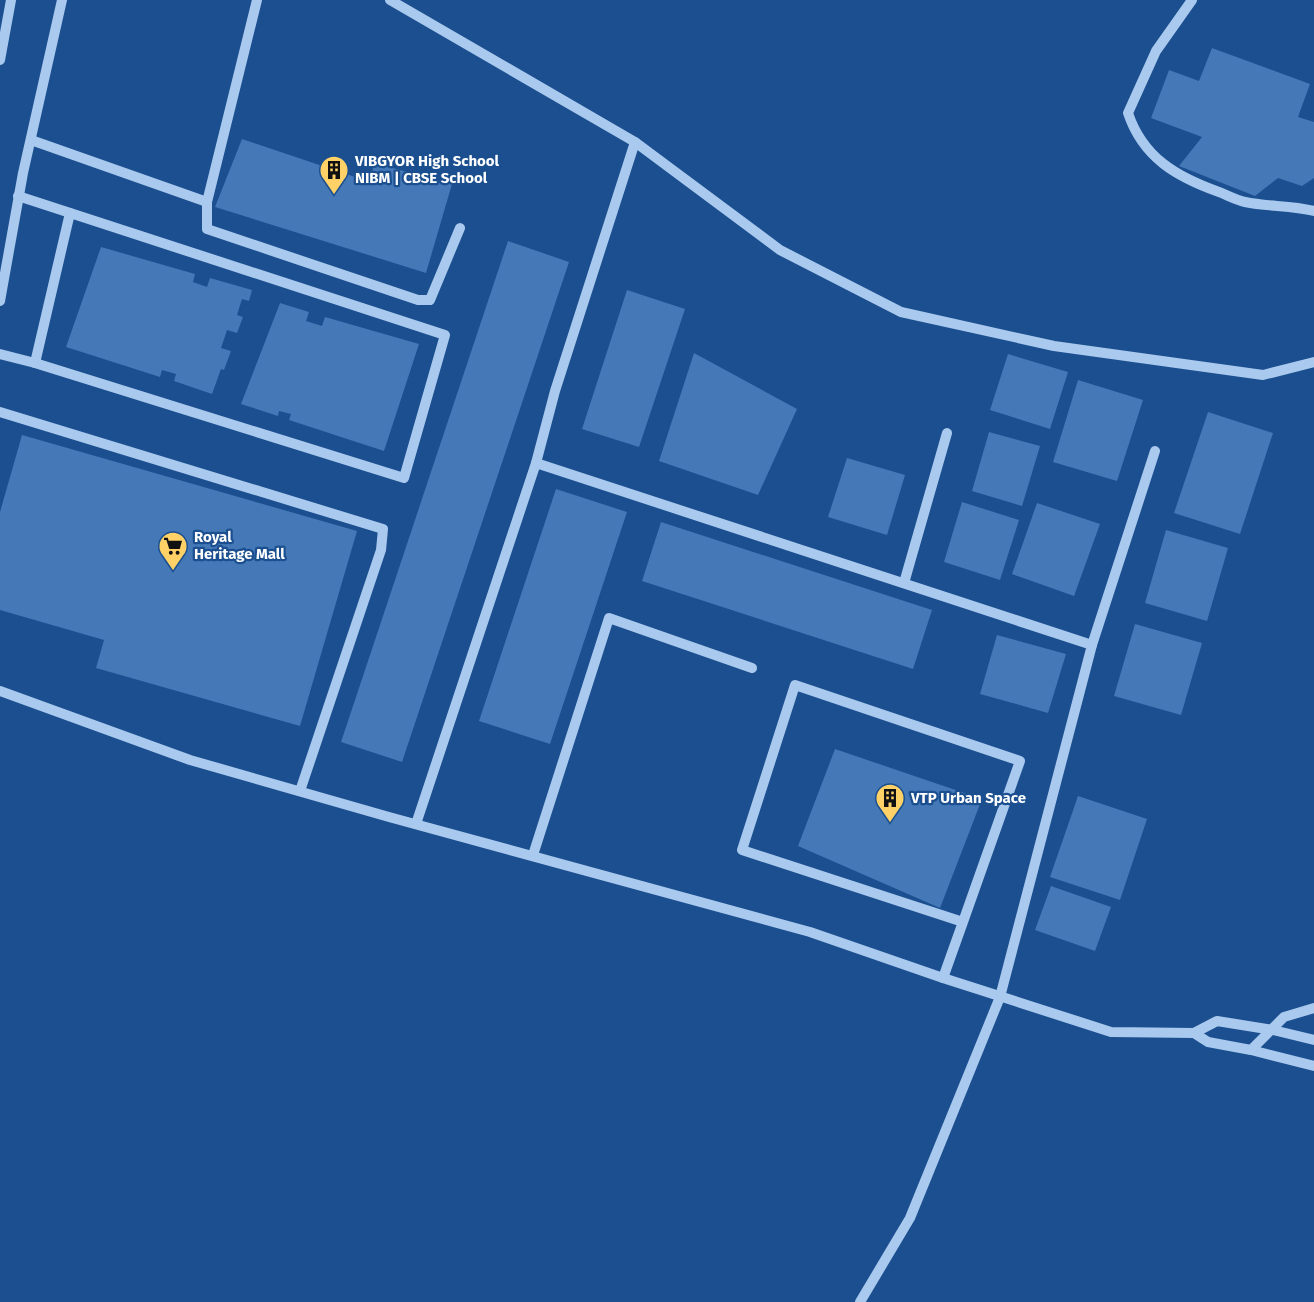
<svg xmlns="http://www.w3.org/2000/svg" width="1314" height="1302" font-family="'Fira Sans',sans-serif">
	<rect width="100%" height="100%" fill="#1b4f8f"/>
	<g fill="#4478b7">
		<path d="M1212,48L1310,84L1298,117L1314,122V178L1302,186L1278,178L1255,196L1179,166L1202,137L1151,118L1169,70L1199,81Z"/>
		<path d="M242,139L370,182L374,163L452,184L426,273L215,207Z"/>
		<path d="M508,241L569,262L402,762L341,742Z"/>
		<path d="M101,247L195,274L193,282L207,287L210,278L252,290L249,301L242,299L237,315L243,317L237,333L227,330L221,348L231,351L224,370L221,369L212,394L174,381L176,374L162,370L160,377L66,347Z"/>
		<path d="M627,290L685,309L639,447L582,429Z"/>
		<path d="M280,303L309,312L306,321L322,326L325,317L419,344L384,451L289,420L291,414L279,411L278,416L241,404Z"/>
		<path d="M694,353L797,409L758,495L659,461Z"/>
		<path d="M1008,354L1068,372L1050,429L990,410Z"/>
		<path d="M1078,380L1143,400L1117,481L1053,462Z"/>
		<path d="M1208,412L1273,433L1240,534L1174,513Z"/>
		<path d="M989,432L1040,446L1022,506L972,491Z"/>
		<path d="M22,435L357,531L300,726L96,668L104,640L0,610V512Z"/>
		<path d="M847,458L905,475L887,535L828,517Z"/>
		<path d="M556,489L627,512L550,744L479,721Z"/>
		<path d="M962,502L1019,520L1000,580L944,562Z"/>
		<path d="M1037,503L1100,524L1074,596L1012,574Z"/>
		<path d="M661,522L932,610L913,669L642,581Z"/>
		<path d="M1166,530L1228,548L1207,621L1145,603Z"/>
		<path d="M1135,624L1202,643L1181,715L1114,696Z"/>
		<path d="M997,635L1066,654L1048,713L980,694Z"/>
		<path d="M835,749L982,799L940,908L798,846Z"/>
		<path d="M1078,796L1147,819L1120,900L1050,877Z"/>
		<path d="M1051,886L1111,907L1095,951L1035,930Z"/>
	</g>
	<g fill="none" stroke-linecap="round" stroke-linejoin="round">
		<g stroke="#a9c9ee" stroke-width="10">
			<path d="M257,0L207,202V229L418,300H430L460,228"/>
			<path d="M390,0L635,142L780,250L901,312L1054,346L1263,375L1314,362"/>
			<path d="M1192,0L1156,51L1128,113C1143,158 1177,177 1219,192C1227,195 1236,200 1245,202C1268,207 1291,205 1314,211"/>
			<path d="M0,60L11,0"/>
			<path d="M31,140L207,202"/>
			<path d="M0,301L23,173L62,0"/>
			<path d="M0,354L35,363L404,478L445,335L18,196"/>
			<path d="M35,363L70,213"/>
			<path d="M0,412L383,529L381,550L300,791"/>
			<path d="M536,463L555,391L635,142"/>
			<path d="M904,583L947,433"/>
			<path d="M1092,645L1155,451"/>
			<path d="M0,691L190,760L389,817L810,932L943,978L1111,1032L1194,1033L1217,1021L1273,1030L1314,1040"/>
			<path d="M416,824L536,463L1092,645L1000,997L910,1218L860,1302"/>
			<path d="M533,855L609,618L752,668"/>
			<path d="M943,978L963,922L742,850L795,685L1020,761L963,922"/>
			<path d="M1194,1033L1208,1042L1251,1050L1314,1066"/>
			<path d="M1251,1050L1284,1017L1314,1008"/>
		</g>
	</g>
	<defs>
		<g id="building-pin" transform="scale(1.5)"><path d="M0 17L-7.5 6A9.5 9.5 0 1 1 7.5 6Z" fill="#ffd166" stroke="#1b4f8f"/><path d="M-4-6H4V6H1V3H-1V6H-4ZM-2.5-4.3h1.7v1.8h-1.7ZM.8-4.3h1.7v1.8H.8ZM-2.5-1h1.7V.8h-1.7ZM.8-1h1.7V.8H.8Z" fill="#111"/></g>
		<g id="supermarket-pin" transform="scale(1.5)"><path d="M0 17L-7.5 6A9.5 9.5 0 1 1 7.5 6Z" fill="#ffd166" stroke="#1b4f8f"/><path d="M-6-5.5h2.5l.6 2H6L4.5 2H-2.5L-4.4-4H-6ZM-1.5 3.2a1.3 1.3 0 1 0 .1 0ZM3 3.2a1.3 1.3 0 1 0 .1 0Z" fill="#111"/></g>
	</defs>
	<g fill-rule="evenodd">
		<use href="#building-pin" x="334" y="170"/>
		<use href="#supermarket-pin" x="173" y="546"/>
		<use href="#building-pin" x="890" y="798"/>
	</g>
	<g text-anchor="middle" stroke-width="4.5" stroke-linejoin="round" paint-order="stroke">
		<g font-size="15" font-weight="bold" fill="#fff" stroke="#1b4f8f" text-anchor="start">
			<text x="355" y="166">VIBGYOR High School<tspan x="355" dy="17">NIBM | CBSE School</tspan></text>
			<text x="194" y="542">Royal<tspan x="194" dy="17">Heritage Mall</tspan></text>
			<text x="911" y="803">VTP Urban Space</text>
		</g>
	</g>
</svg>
